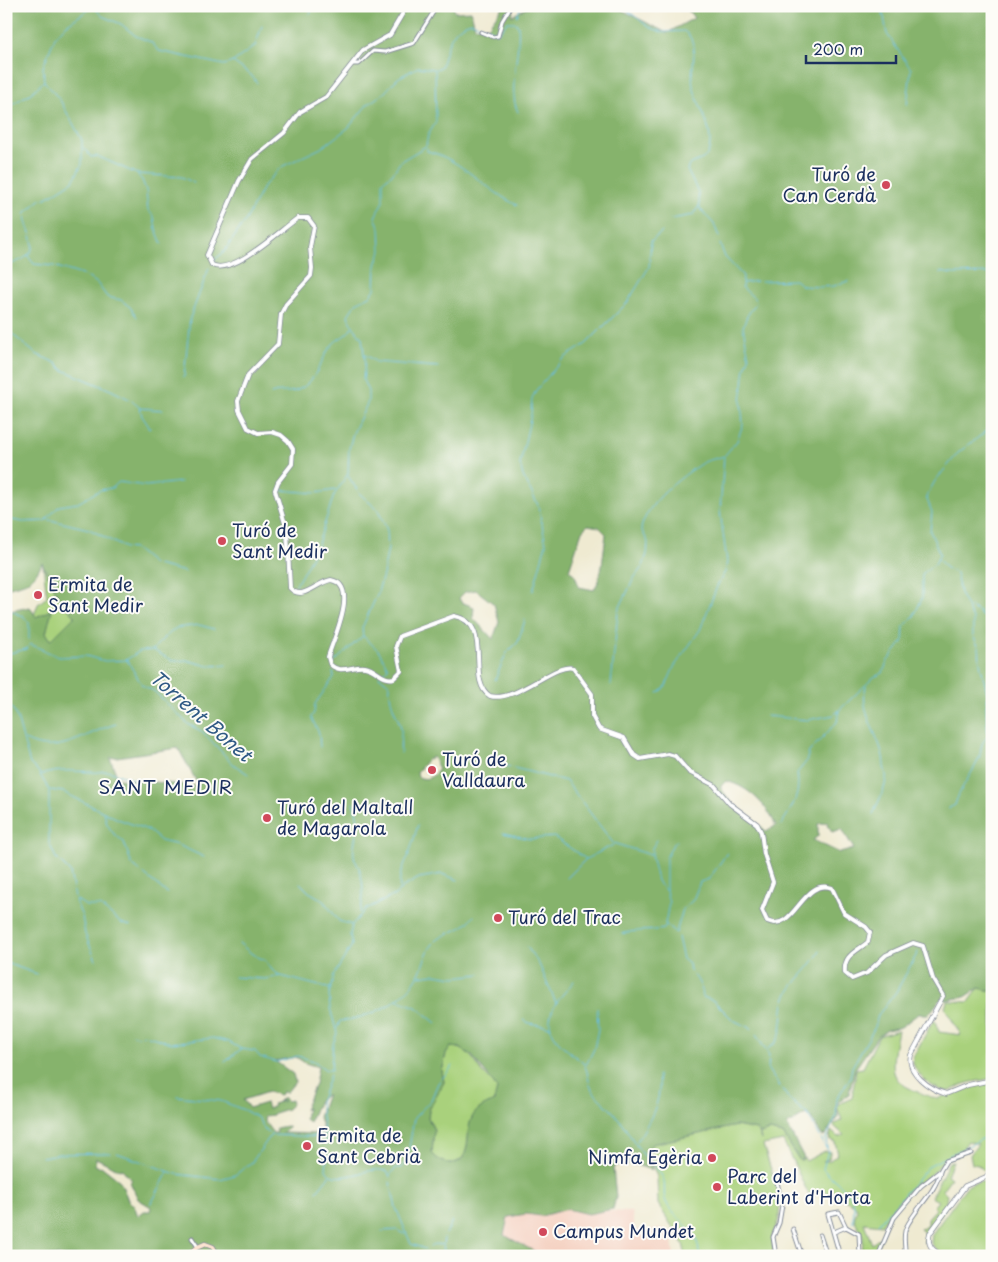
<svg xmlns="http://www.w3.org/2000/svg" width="998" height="1262" font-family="'Playpen Sans',sans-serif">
	<rect width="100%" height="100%" fill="#fdfcf7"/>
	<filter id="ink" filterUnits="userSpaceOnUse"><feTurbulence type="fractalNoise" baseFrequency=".02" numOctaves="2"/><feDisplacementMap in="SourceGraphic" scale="10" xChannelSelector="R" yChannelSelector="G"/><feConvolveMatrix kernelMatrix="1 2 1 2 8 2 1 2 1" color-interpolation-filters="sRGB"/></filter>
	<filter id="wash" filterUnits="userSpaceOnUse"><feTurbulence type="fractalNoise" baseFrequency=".0096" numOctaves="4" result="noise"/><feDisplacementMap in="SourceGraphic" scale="20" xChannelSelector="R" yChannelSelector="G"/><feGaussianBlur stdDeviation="1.12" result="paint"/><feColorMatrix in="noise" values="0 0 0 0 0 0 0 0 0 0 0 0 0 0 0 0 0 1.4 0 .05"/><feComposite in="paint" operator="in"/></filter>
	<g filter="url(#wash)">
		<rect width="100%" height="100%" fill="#efead1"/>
		<path fill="#f5d2c2" d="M567,1209L588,1214L608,1211L632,1212L634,1230L665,1229L671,1233L674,1256H421L508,1217L526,1214L541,1216Z"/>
		<g fill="#a9d17c" stroke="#62806d">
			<path d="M43,565L61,602L75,616L51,641L46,633L51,610L36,617L34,615L38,604L47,597Z"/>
			<path d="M979,988L992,991V1078C983,1081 973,1081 964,1084C958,1086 952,1092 946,1091C932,1090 910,1070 913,1057L934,1019L939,1032L961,1035L945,1008L947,1001L969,1002Z"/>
			<path d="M898,1030C889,1079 888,1082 937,1099L970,1086L992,1082V1166L987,1173L978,1165L972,1164L970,1155L978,1144L968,1141L958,1155L946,1160L921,1183H916L893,1208L882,1225L864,1223L872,1244L881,1237L875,1256H862L863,1236L854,1219L857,1209L855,1205L825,1191L810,1197L783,1141L763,1145L780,1197L779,1219L772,1236L774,1256H686L683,1244L658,1204L657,1177L647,1151L651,1144L736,1126L757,1130L761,1140L760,1134L770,1131L783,1134L800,1161L804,1158L806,1161L825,1151L830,1152L829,1159L823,1161H829L838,1154L835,1142L829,1139L831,1131L838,1137L844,1135L833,1125L842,1120L836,1105L852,1098L856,1069L863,1068L879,1036Z"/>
			<path d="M451,1047C467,1047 473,1059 481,1070C487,1079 503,1086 495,1099C490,1107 478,1114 471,1120C467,1134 472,1165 448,1163C441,1162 436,1158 432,1153L434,1130L428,1118L429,1110L444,1082L442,1071L446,1054Z"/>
			<path d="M953,1161L947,1175L951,1178L942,1190L947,1195L945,1209L927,1233L924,1243L925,1233L920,1229L928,1224V1218L936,1209L933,1207L938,1201L931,1197L949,1162Z"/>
			<path d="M992,1173V1256C973,1256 942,1262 931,1243L932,1234L966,1187L973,1183L990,1179Z"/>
		</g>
		<path fill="#86b36c" stroke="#507165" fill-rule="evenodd" d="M6,6H453L455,12L471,11L475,27H488L503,6H514L512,16L529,6H614L667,33L694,18L685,6H992V991L979,988L965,997L939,1001L929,1014H918L901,1027L887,1030L878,1036L855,1069L849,1094L837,1103L838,1117L825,1135L822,1136L810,1116L806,1114L787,1125L804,1158L800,1161L783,1134L770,1131L760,1134L757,1130L736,1126L652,1144L647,1151L652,1170C641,1167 622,1159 613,1168L616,1197L613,1209L588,1214L567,1209L541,1216L526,1214L508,1217L504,1235L543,1256H6V602L10,611L30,607L36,617L52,610L46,633L51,640L75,616L61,602L42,563C32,583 28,582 6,588ZM588,525L599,527L606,534L602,566L598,582L594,590L579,587L575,575L569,570L582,531ZM476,590L494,604L499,622L493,639L473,618L474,607L461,602L459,598L465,592ZM178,748L199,786L118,779L110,758ZM433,757L439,769C433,777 428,781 418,777L417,772L428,759ZM726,781C749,787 766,804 776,826L766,831L731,802L720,787ZM827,822L832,832L842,829L854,849L840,853L813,840L818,836V824ZM451,1047L460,1048L472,1056L492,1081L497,1089L494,1101C484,1106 475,1109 471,1120C465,1133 473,1166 448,1163C441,1162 436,1158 432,1153L434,1130L428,1118L429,1110L444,1082L442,1071L446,1054ZM296,1057L305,1063L318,1067L315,1084L304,1110L307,1108L305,1119L309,1122L319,1101L327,1094L319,1117L324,1134L282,1133L289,1128L286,1126L276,1128L277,1133H273L264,1121L265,1116L273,1115L274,1113L287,1109L292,1104L291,1100L287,1101L283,1097L278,1102L282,1100L284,1101L273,1104L274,1106L268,1109L266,1103L249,1108L243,1100L268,1092L280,1095L282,1092H287L295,1082L293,1074L275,1061ZM96,1158L120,1170L122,1169L132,1180L130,1182L138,1199L151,1207L150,1211H144L138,1216L134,1205L129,1202L120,1181L101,1166L99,1167L95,1165Z"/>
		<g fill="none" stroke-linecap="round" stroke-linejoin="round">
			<g stroke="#62bde0" stroke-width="1">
				<path d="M882,6L887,34L911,69L907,105"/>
				<path d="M94,7L102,16L121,24L136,36L151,42L159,51L224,65L233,62L255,46L262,26"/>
				<path d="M627,10L649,27L662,32L684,31C702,43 689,69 693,86C698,106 716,132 708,153C705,161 694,161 689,165L687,170L698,192L700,209L714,224L719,237"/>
				<path d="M310,14L314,6"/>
				<path d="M517,16L521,6"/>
				<path d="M516,23L518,26C521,51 507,91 518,112"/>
				<path d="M233,62L251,75L257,83"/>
				<path d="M436,69L441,67C447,48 450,26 472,22L498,33L507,22H515"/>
				<path d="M6,108L31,93L44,81"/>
				<path d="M84,148L91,157L97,156L137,174L142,180L146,190L148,210L154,217L156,229L162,244"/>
				<path d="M427,148V151C462,159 486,191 517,205"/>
				<path d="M137,174L182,177L194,183"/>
				<path d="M671,219L693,215L699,206"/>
				<path d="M720,244L725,257L743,276L742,287L755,299L756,303L747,316L743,327L749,358L745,368L741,401L743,424L737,441L725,455"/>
				<path d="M28,256L34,264L54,266L85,276L97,283L107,297L121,300L130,307L137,317"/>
				<path d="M213,261L224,252L247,218L263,187L281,167L321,148L348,128L367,105L384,93L398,78L418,67L434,69"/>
				<path d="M6,267C13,262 23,261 28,255C41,243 22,225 26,212L40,200L48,197L73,181L82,164V140L60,100L44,81L43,67L55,37L66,25L94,6"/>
				<path d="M940,272L952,274L992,273"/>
				<path d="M761,281L795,280L803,286L820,287L834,286L848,281"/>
				<path d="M743,283L757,281"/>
				<path d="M6,329L36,354L56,363L63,370L111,390L131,400L140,408L163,410"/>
				<path d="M364,354L376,362L438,367"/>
				<path d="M184,377L190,318L209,268"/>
				<path d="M271,394C280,390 289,394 298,390C317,382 320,359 332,345C339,337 348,336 352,327"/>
				<path d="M140,408L142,416L150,428"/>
				<path d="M280,490L315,493L336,490"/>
				<path d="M6,519L23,522L45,521L59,506L78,503L100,490L112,488L119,482L146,486L181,482"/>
				<path d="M46,519L89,529L125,548L135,549L153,564L185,572"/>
				<path d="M6,532L12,546L6,560"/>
				<path d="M938,559L946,568L956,573L960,593L973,619V636L979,647L980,663L988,696L986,707L988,737C979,743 982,750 979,758C972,775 960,787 955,805L949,808"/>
				<path d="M296,585L317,547L334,495L348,474L349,449L353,433L368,402V391L363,380L365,361L362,338L350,322L348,315L356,303L370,296L375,289L376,265L381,251L380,228L375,217L383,201V181L392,174L401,161L426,146L428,135L436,122L435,69"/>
				<path d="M533,591L546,544L538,505L523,476L520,464L531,415L532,398L537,389L564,358L586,344L627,303L649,267L651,241L662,232"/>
				<path d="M970,607L979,612L981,616L992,615"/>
				<path d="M6,608L24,617L29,623V640"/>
				<path d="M363,636L379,651L388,668L382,674"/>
				<path d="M153,650L173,661L186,660L209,666L226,665"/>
				<path d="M6,654L26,649L30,644L59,657L86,656L105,661L127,660L142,685L154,691L188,724L203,732L233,764L248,774"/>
				<path d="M126,660L140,651L153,650C159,641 168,635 176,628L199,625L214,629"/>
				<path d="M334,662L363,636L362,628L377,595L383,575L388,548L387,530L378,510L360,494L348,476"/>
				<path d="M379,676L390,685C388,699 395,712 400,724C403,733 399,743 401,753"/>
				<path d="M495,680L506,654L518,642L525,620"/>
				<path d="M611,685L618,611L634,578L643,566L647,554L648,542L641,529C646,503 681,477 702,463C709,459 717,459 724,456"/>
				<path d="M866,686C858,717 884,738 884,767C885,771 887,775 886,779C885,791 877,803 873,815"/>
				<path d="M658,693L665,688L674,667L700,630L718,584L725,572L727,562L720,511L724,457"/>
				<path d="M6,702L14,711L18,721L30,764L38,771L49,790V843L56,858L70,872L76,903L82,916L85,934L96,960"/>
				<path d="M767,716L807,720L834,715L874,677L883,673L887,662L903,641L904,626L913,618L922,598V574L935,564L940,554L930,531L932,512L926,497L935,481L959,452L992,427"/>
				<path d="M25,740C58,758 86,732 116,724"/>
				<path d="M320,747L319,733L311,717L314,713L315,704L334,677L333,672"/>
				<path d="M506,766L566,781L613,843L651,855L657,881L666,891L669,903L665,924L676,933L683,909L693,900L700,882L709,879L727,853"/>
				<path d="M41,775C59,769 72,771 91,772C97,773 102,771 107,771C118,773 126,779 138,779"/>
				<path d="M50,790L63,792L118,819L148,830L161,841L178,845L204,857"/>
				<path d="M353,803C364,827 352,835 354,856C355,862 359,866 360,871C364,886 364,898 360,913"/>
				<path d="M104,812L107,824L113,833L124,842L132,865L167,893"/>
				<path d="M781,825C792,807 801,796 797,773L806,762L809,752L837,722L839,711"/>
				<path d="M503,833L530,839L554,837L586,859L613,845"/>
				<path d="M652,855V848L657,840"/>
				<path d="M567,878L586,859"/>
				<path d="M300,883L309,892L323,900L339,921L352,925"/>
				<path d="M400,888C398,872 405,866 409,853C413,843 415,834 418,825"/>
				<path d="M666,891V858L674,842L677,841"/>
				<path d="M77,900L86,906H100L121,923L130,926"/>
				<path d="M622,934C635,929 650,932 664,929L666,925"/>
				<path d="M678,937L683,959L689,964L690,971C697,977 703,989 703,997L714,1001L733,1020L748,1027L756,1035L769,1055L768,1070L789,1099L808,1115L828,1151L823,1169C834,1182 851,1189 854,1206C855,1212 852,1217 853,1222"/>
				<path d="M239,943L252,954L266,961L272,970L281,976L331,989"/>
				<path d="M527,947L539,964L556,1003"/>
				<path d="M6,963L37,974"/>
				<path d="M419,976L434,974L454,977L480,974"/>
				<path d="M234,977L265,979L280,976"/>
				<path d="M574,981C565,993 552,1003 550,1019C548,1039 570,1051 583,1063C589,1070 587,1083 593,1091C599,1100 607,1105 614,1113C625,1125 632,1141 642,1153C649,1162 655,1164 662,1176C667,1184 662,1194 666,1202C675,1222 700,1227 699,1256"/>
				<path d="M396,999L416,1007L436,1023"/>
				<path d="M524,1020L529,1023L551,1027"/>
				<path d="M337,1028L340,1021C370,1018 407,1001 420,972C424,963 427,948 436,941C449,930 461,933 474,916"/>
				<path d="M131,1034L138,1036L144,1035"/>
				<path d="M148,1036L172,1043L213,1038L229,1042L241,1049L255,1051L260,1057L276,1062L298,1056L314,1061L326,1070H331L333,1044L337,1033L330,1008L329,994L334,975L352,945L350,935L352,925L366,909L395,895L403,887L419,878L442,874L458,880"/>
				<path d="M767,1050C769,1047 774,1045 776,1042C785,1031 780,1011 786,997C794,980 811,968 820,951"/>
				<path d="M225,1062L241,1049"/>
				<path d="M586,1065L594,1049L598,1029L597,1008"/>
				<path d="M177,1096L221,1101L244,1110L258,1118L265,1130L271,1134"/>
				<path d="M637,1141C646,1127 658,1108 659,1091C660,1086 658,1080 658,1075"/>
				<path d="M326,1145L320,1103L330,1075"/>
				<path d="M827,1148L826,1138L836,1117L837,1098L850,1078L852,1067L875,1027L878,1015L896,992L918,952"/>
				<path d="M327,1151L326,1170L330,1175C350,1182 370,1164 388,1172L390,1177"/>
				<path d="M117,1153L176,1174L220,1179L235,1175L252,1162L271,1135L324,1137"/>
				<path d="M42,1157L58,1154L110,1153"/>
				<path d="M390,1175L396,1168L403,1167L407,1161L414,1118L431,1100L438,1083L453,1066"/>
				<path d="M390,1182L396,1208L411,1244L425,1249"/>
				<path d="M317,1191L329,1176"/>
				<path d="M151,1204L168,1172"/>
				<path d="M878,1224L930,1165L982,1139L992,1122"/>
				<path d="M382,1231L397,1230L405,1234"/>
				<path d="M446,1234L452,1221"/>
				<path d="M443,1245L444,1238"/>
				<path d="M430,1247L435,1244L443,1245L445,1256"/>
			</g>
		</g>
	</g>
	<g filter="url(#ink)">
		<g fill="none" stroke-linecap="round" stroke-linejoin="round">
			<g stroke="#858c98" stroke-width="5">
				<g id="minor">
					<path d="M481,32L493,37L498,36L502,21L511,6"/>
					<path d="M353,64H359L373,51L385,52L414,43L437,6"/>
					<path d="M846,1227L859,1234L860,1256"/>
					<path d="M793,1229L802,1256"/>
					<path d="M834,1232L846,1227"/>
					<path d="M820,1235L827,1256"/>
					<path d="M192,1238L198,1247"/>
					<path d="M776,1256L773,1237L779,1223L782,1205L777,1182"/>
					<path d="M840,1256L828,1214L839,1212L846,1227"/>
					<path d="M878,1256L894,1218L921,1186L940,1171L946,1161L971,1153"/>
					<path d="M905,1256C906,1247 902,1236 906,1228C915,1208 935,1194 940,1172"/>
				</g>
			</g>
			<g stroke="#858c98" stroke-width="5.5">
				<g id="tertiary">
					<path d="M407,6L390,35L363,50L326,97L300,112L284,133L252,159L239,181L207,255L212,265C233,276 280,230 298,218H308L314,226L310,247L312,268L311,276L286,304L281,314L278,344L248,375L238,401L239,410L248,428L258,433L272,432L281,435L288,441L293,449L292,464L278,482L275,490L287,530L290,588C302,602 317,582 331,580C360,585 333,639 328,657L330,664C340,675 353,665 365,667C377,669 382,681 394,678L401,671L396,646L400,636L454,616C495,623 465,681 490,696C516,703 556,662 573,668L592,694V716L599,729L624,738L634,755L640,759L668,754L675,756L689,772L714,785L730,804L757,824L761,832L764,854L773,882L762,910L767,921C795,934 802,877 832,888L844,913L866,927L870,932L868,942C856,952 843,955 845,973L852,979L867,973L886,955L913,943L923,946L933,979L943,996L911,1055C906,1073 930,1089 946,1094L968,1085L992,1080"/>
					<path d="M943,1256C933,1251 926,1245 930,1233L965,1186L986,1177L992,1170"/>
				</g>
			</g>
			<g stroke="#858c98" stroke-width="6">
				<path id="secondary" d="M187,1256L196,1248L205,1244L213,1247L218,1256"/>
			</g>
			<use href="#minor" stroke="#fff" stroke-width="3"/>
			<use href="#tertiary" stroke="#fff" stroke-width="4"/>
			<use href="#secondary" stroke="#fde4d1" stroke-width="4.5"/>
		</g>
	</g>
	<g fill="#d1495b" stroke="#fdfcf7" stroke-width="2">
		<circle cx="886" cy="185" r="5"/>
		<circle cx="222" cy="541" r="5"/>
		<circle cx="38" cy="595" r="5"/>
		<circle cx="432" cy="770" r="5"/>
		<circle cx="267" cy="818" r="5"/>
		<circle cx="498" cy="918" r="5"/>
		<circle cx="307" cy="1146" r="5"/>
		<circle cx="712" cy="1158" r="5"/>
		<circle cx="717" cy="1187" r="5"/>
		<circle cx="543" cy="1232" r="5"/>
	</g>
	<g text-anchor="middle" stroke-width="4" stroke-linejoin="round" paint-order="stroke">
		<g font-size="18" fill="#1b2f5e" stroke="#fdfcf7" text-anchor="start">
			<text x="876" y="181" text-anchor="end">Turó de<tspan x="876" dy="21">Can Cerdà</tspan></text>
			<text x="232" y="537">Turó de<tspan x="232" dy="21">Sant Medir</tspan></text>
			<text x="48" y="591">Ermita de<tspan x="48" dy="21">Sant Medir</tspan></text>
			<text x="442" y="766">Turó de<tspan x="442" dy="21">Valldaura</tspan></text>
			<text x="277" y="814">Turó del Maltall<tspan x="277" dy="21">de Magarola</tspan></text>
			<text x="508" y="924">Turó del Trac</text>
			<text x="317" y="1142">Ermita de<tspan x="317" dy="21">Sant Cebrià</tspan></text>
			<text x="702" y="1164" text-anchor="end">Nimfa Egèria</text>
			<text x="727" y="1183">Parc del<tspan x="727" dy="21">Laberint d'Horta</tspan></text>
			<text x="553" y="1238">Campus Mundet</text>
		</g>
		<g font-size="19" font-style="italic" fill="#305a85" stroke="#fdfcf7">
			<text transform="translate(201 716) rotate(41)" y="7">Torrent Bonet</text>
		</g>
		<g font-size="19" letter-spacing="1" fill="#1b2f5e" stroke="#fdfcf7">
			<text x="166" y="794">SANT MEDIR</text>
		</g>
	</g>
	<rect width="998" height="1262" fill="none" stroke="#fdfcf7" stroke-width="25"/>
	<path d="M806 55v8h90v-8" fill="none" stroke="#1b2f5e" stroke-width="2.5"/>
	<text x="813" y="55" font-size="15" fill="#1b2f5e" stroke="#fdfcf7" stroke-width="4" paint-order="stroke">200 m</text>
</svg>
